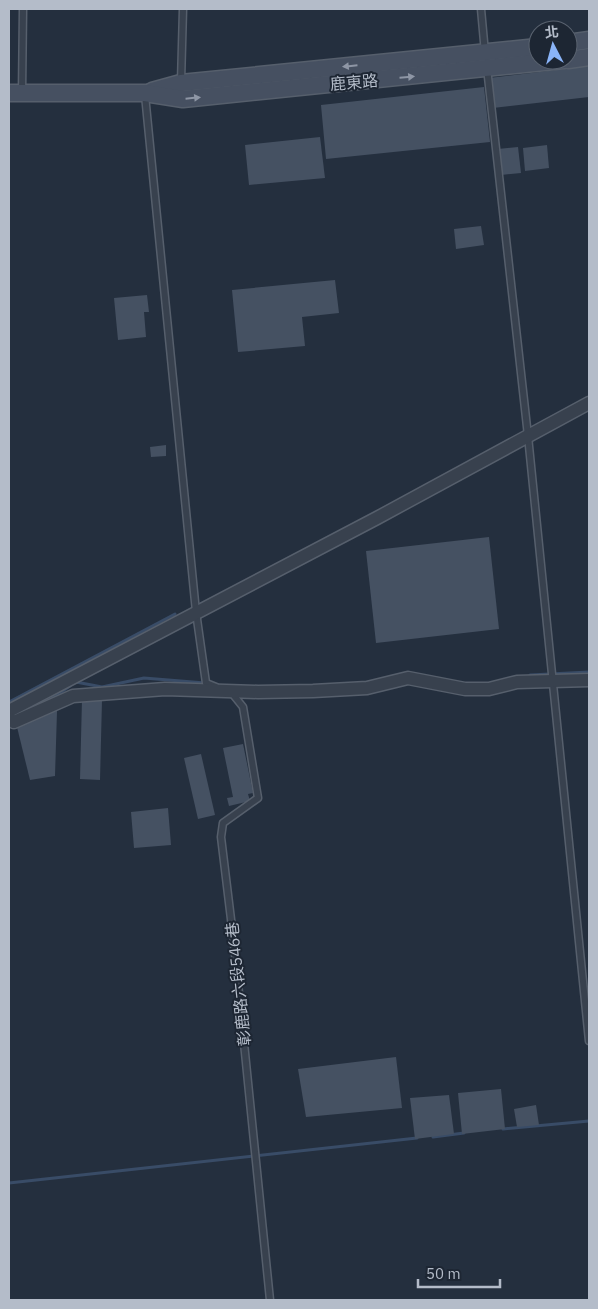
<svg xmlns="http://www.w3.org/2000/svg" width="598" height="1309" font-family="'IBM Plex Sans','Noto Sans TC',sans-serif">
	<rect width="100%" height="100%" fill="#242f3e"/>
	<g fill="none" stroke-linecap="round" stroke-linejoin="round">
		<g stroke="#394c67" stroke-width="3">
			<path d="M530,675L589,672"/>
			<path d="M76,682L102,687L144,678L205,683"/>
			<path d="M9,702L175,614"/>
			<path d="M19,713L51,699L70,686"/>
			<path d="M503,1129L589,1121"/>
			<path d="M433,1137L464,1133"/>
			<path d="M9,1183L417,1138"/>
		</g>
	</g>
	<g fill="#455162">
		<path d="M589,66V97L493,108L489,78Z"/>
		<path d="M484,87L490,142L326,159L321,105Z"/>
		<path d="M320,137L325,178L249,185L245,145Z"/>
		<path d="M547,145L549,168L525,171L523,148Z"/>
		<path d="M518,147L521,173L501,175L498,149Z"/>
		<path d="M481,226L484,245L456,249L454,229Z"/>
		<path d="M335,280L339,313L302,317L305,346L238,352L232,290Z"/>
		<path d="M147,295L149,312H144L146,337L118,340L114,298Z"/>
		<path d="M166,445V456L151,457L150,447Z"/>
		<path d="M489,537L499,629L376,643L366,551Z"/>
		<path d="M82,699L102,700L100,780L80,779Z"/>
		<path d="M57,711L55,776L30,780L17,727L37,712Z"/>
		<path d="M243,744L253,793L248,794L250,801L229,806L227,798L233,797L223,748Z"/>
		<path d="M201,754L215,815L198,819L184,758Z"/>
		<path d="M168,808L171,845L134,848L131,812Z"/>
		<path d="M396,1057L402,1108L306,1117L298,1069Z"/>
		<path d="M501,1089L505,1129L462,1134L458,1093Z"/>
		<path d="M449,1095L454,1134L415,1139L410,1098Z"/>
		<path d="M536,1105L539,1125L517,1127L514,1109Z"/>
	</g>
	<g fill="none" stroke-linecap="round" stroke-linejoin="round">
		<g stroke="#565f6c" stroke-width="9">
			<g id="lane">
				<path d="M481,9L485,53"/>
				<path d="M487,68L528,436L589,1041"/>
				<path d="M181,82L183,9"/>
				<path d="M22,93L23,9"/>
				<path d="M145,95L196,612L206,683L216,687"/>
				<path d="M231,692L243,707L258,798L223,823L221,837L234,944L270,1300"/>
			</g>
		</g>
		<g stroke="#565f6c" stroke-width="15">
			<g id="street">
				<path d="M9,711L377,518L589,403"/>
				<path d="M9,719L14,722L73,696L165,689L258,692L313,691L367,688L408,678L465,689H489L517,682L589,680"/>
			</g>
		</g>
		<g stroke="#565f6c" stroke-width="19">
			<g id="secondary">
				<path d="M568,43L589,40"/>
				<path d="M568,60L589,57"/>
				<path d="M152,91L181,83L538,47"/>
				<path d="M9,93H145L183,99L564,60"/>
			</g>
		</g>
		<use href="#lane" stroke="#38414e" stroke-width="6"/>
		<use href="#street" stroke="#38414e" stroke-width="12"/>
		<use href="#secondary" stroke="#465061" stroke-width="16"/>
	</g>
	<defs><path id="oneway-solid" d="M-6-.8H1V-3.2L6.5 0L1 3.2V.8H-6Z" transform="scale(1.25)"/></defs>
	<g fill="#8e96a5">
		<use href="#oneway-solid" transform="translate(350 66) rotate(174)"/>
		<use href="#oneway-solid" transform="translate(407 77) rotate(-5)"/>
		<use href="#oneway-solid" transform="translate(193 98) rotate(-6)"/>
	</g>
	<g text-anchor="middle" stroke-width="4" stroke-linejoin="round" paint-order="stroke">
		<g font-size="16" fill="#b4bcc9" stroke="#1d2633">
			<text transform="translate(354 82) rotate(-5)" y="6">鹿東路</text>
			<text transform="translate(238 984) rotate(-96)" y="6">彰鹿路六段546巷</text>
		</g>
	</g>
	<rect width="598" height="1309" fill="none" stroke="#b4bcc9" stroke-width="20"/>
	<g transform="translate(553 45) rotate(354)"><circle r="24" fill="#1d2633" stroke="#59626f"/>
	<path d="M0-4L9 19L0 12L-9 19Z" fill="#8ab4f8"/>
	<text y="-8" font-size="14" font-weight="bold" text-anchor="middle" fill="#b4bcc9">北</text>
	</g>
	<path d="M418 1279v8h82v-8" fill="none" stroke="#b4bcc9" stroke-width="2.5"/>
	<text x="426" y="1279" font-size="15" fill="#b4bcc9" stroke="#1d2633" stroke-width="4" paint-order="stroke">50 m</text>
</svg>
